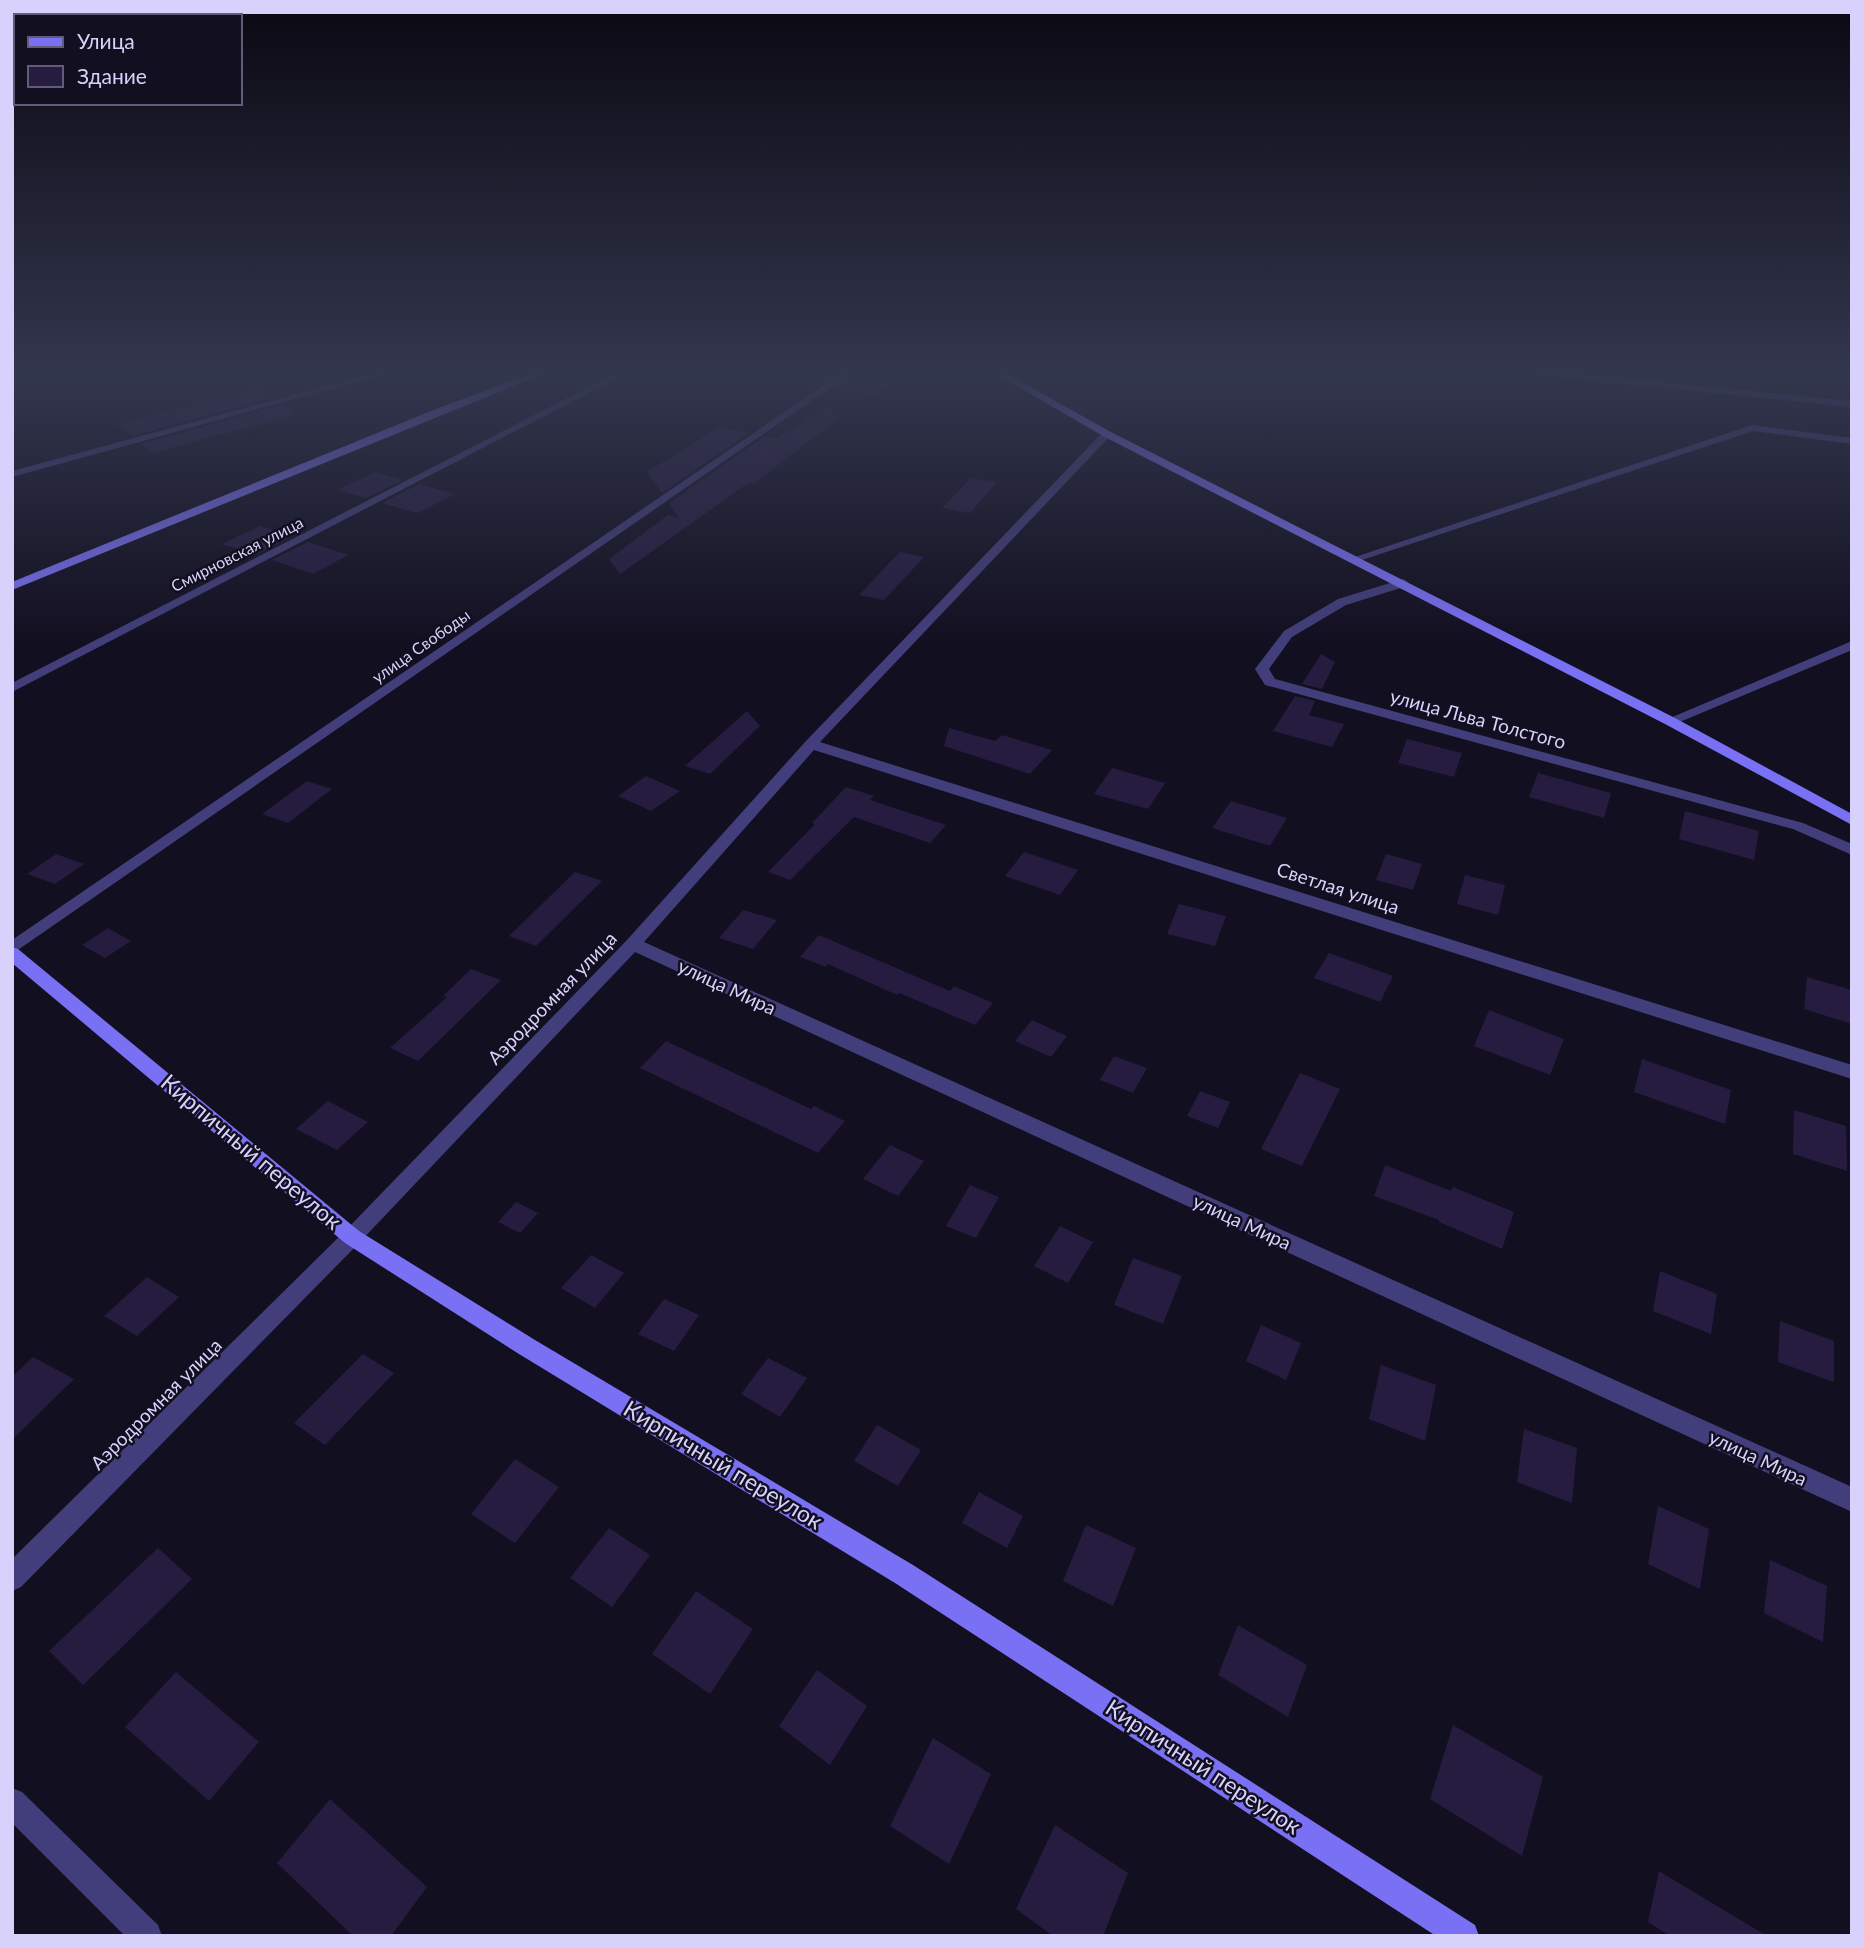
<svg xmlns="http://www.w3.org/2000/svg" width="1864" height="1948" font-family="Lato,sans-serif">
	<rect width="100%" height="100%" fill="#120f20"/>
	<g fill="#251c3f">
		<path d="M808,372H838L817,387L807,385Z"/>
		<path d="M856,372H903L874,395L833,389Z"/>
		<path d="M260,389L272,398L132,436L118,424Z"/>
		<path d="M282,405L296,414L152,453L141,444Z"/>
		<path d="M829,407L838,419L753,484L748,483L620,574L609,559L668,515L679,518L669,503L765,436L777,438Z"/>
		<path d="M720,427L749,433L662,493L647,472Z"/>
		<path d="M375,472L403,480L366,498L337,490Z"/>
		<path d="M971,478L997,482L970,513L942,508Z"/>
		<path d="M419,484L455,494L417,513L382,503Z"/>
		<path d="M260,526L292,536L256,555L222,544Z"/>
		<path d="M308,542L348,555L313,574L272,560Z"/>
		<path d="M900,552L924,557L884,600L859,595Z"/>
		<path d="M1321,654L1335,662L1322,689L1302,684Z"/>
		<path d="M1295,696L1315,701L1309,715L1344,724L1332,747L1273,731Z"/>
		<path d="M747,711L760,726L710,774L685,766Z"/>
		<path d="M949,728L995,741L1002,735L1052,750L1030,774L944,746Z"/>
		<path d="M1407,739L1462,753L1454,777L1398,763Z"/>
		<path d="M1112,768L1165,783L1148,809L1094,794Z"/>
		<path d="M1538,773L1611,793L1604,818L1529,797Z"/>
		<path d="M646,776L680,791L651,811L618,796Z"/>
		<path d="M307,781L332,789L288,823L262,814Z"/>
		<path d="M846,787L874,796L870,800L946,825L930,843L854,817L790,880L768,872L815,824L812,823Z"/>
		<path d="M1231,801L1287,818L1270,846L1212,828Z"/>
		<path d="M1685,811L1759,831L1754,860L1679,839Z"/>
		<path d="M1024,852L1078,870L1060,895L1005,876Z"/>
		<path d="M56,854L84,864L55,884L27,874Z"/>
		<path d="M1386,854L1422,864L1413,890L1376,880Z"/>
		<path d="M575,872L602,881L536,946L509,936Z"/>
		<path d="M1465,875L1505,885L1498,915L1457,904Z"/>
		<path d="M1179,904L1226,916L1215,946L1167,934Z"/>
		<path d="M743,910L777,920L753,949L719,938Z"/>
		<path d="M108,928L131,941L105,958L82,945Z"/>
		<path d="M819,935L950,991L954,986L993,1003L975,1025L899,993L897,995L828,964L826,967L800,957Z"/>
		<path d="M1329,953L1393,976L1380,1002L1314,978Z"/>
		<path d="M471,969L501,980L418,1061L390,1048L447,997L443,996Z"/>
		<path d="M1807,977L1852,990V1024L1804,1009Z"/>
		<path d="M1489,1010L1564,1039L1550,1075L1474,1046Z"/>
		<path d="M1032,1020L1067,1036L1051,1057L1015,1041Z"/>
		<path d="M666,1041L811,1109L814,1106L845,1121L818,1153L640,1068Z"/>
		<path d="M1114,1056L1147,1068L1133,1093L1100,1080Z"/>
		<path d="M1642,1059L1731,1090L1725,1124L1634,1092Z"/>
		<path d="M1300,1073L1340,1089L1302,1166L1261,1149Z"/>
		<path d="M1200,1091L1230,1102L1218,1128L1187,1116Z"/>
		<path d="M328,1101L368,1122L337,1150L296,1129Z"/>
		<path d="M1794,1110L1846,1126L1847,1171L1793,1154Z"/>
		<path d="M890,1145L924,1161L898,1196L863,1179Z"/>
		<path d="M1385,1165L1451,1191L1453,1187L1514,1212L1502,1249L1439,1222V1220L1374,1196Z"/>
		<path d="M970,1185L999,1197L976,1238L946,1226Z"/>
		<path d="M516,1202L538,1213L520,1233L498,1222Z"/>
		<path d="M1060,1226L1093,1242L1068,1283L1034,1266Z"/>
		<path d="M591,1255L624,1273L595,1308L561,1288Z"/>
		<path d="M1133,1258L1182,1276L1163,1324L1114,1305Z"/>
		<path d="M1660,1271L1717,1294L1711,1334L1653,1311Z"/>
		<path d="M147,1277L179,1297L137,1336L104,1316Z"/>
		<path d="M664,1299L699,1315L674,1351L638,1334Z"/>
		<path d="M1780,1321L1834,1341V1382L1778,1362Z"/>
		<path d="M1261,1325L1301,1343L1286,1380L1246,1361Z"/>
		<path d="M363,1354L394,1373L325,1445L294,1423Z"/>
		<path d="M33,1357L74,1379L12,1440V1377Z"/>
		<path d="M768,1358L807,1378L780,1417L741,1394Z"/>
		<path d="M1381,1365L1436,1385L1425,1441L1369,1419Z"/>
		<path d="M877,1425L921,1450L898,1486L854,1461Z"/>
		<path d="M1524,1429L1577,1448L1572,1503L1517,1482Z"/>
		<path d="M515,1459L559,1487L515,1543L471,1514Z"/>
		<path d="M979,1492L1023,1516L1007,1548L962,1523Z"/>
		<path d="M1658,1506L1709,1529L1700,1589L1648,1564Z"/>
		<path d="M1086,1525L1136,1548L1113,1606L1063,1581Z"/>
		<path d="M609,1528L650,1555L612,1607L570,1578Z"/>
		<path d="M158,1548L192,1579L83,1685L49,1651Z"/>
		<path d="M1770,1560L1827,1586L1823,1642L1764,1613Z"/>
		<path d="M696,1591L753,1629L710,1694L652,1654Z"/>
		<path d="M1238,1625L1307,1665L1288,1717L1218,1675Z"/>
		<path d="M817,1670L867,1706L830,1765L779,1726Z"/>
		<path d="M176,1672L259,1742L209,1801L125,1727Z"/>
		<path d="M1453,1725L1543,1777L1522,1856L1430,1799Z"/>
		<path d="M933,1738L991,1774L949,1864L890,1826Z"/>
		<path d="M330,1799L427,1887L391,1936H353L277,1863Z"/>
		<path d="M1055,1825L1128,1873L1103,1936H1053L1016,1909Z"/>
		<path d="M1659,1871L1767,1936H1670L1648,1922Z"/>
	</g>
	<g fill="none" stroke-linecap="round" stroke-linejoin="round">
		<g fill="#423e7b" fill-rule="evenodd">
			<path d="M1532,372H1564L1852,401V407L1536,375Z"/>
			<path d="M1752,425L1852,438V444L1753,431L1359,561L1349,559Z"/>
			<path d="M1852,641V650L1675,724L1670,725L1663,721Z"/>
		</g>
		<g fill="#423e7b" fill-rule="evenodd">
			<path d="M378,372H393L12,477V471Z"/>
			<path d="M618,372H629L12,692V683Z"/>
			<path d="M843,372H853L12,954V940Z"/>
			<path d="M1103,432L1112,434L820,742L1852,1065V1079L814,750L644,942L1852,1487V1512L635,952L359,1243L21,1587L12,1591V1559L345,1231L627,940L806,741Z"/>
			<path d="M1403,579L1409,583L1407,586L1346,605L1292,637L1269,669L1275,679L1803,823L1852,844V855L1793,829L1265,685L1255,669L1284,631L1338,599Z"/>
			<path d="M12,1788L22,1792L158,1925L162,1936H125L12,1823Z"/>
		</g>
		<g fill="#7970f3" fill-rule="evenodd">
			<path d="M535,372H548L12,590V582L431,411Z"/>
			<path d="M993,372H1004L1111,432L1675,718L1852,814V825L1665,724L1103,436Z"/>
			<path d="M12,947L18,949L359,1231L535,1340L913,1565L1475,1925L1479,1936H1436L895,1583L519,1354L345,1243L12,963Z"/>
		</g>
	</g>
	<linearGradient id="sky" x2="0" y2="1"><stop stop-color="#0a0812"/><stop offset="0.58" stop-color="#33374e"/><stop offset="1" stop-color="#33374e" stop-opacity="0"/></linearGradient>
	<rect width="1864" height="645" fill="url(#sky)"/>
	<g text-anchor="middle" stroke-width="5" stroke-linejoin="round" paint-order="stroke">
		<g font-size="16" fill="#d8d1fb" stroke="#120f20">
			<text transform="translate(237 554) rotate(-27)" y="6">Смирновская улица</text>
			<text transform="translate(421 646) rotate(-35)" y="6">улица Свободы</text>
		</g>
		<g font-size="19" fill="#d8d1fb" stroke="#120f20">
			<text transform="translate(1478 719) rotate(15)" y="7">улица Льва Толстого</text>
			<text transform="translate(1338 888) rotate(18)" y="7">Светлая улица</text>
			<text transform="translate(727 987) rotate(25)" y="7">улица Мира</text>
			<text transform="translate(552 998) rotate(-46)" y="7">Аэродромная улица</text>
			<text transform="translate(1242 1222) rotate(25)" y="7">улица Мира</text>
			<text transform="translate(156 1404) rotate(-45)" y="7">Аэродромная улица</text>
			<text transform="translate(1758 1458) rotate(25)" y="7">улица Мира</text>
		</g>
		<g font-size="23" fill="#d8d1fb" stroke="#120f20">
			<text transform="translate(251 1152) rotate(40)" y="8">Кирпичный переулок</text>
			<text transform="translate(723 1465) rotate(31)" y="8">Кирпичный переулок</text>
			<text transform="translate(1203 1767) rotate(33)" y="8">Кирпичный переулок</text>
		</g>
	</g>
	<rect width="1864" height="1948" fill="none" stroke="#d8d1fb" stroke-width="28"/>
	<rect x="14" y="14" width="228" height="91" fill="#120f20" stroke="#615d78" stroke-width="2"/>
	<rect x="28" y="37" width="35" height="10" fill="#7970f3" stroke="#615d78" stroke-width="2"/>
	<text x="77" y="49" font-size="21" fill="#d8d1fb">Улица</text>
	<rect x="28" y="66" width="35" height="21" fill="#251c3f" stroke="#615d78" stroke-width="2"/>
	<text x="77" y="84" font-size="21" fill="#d8d1fb">Здание</text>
</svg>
